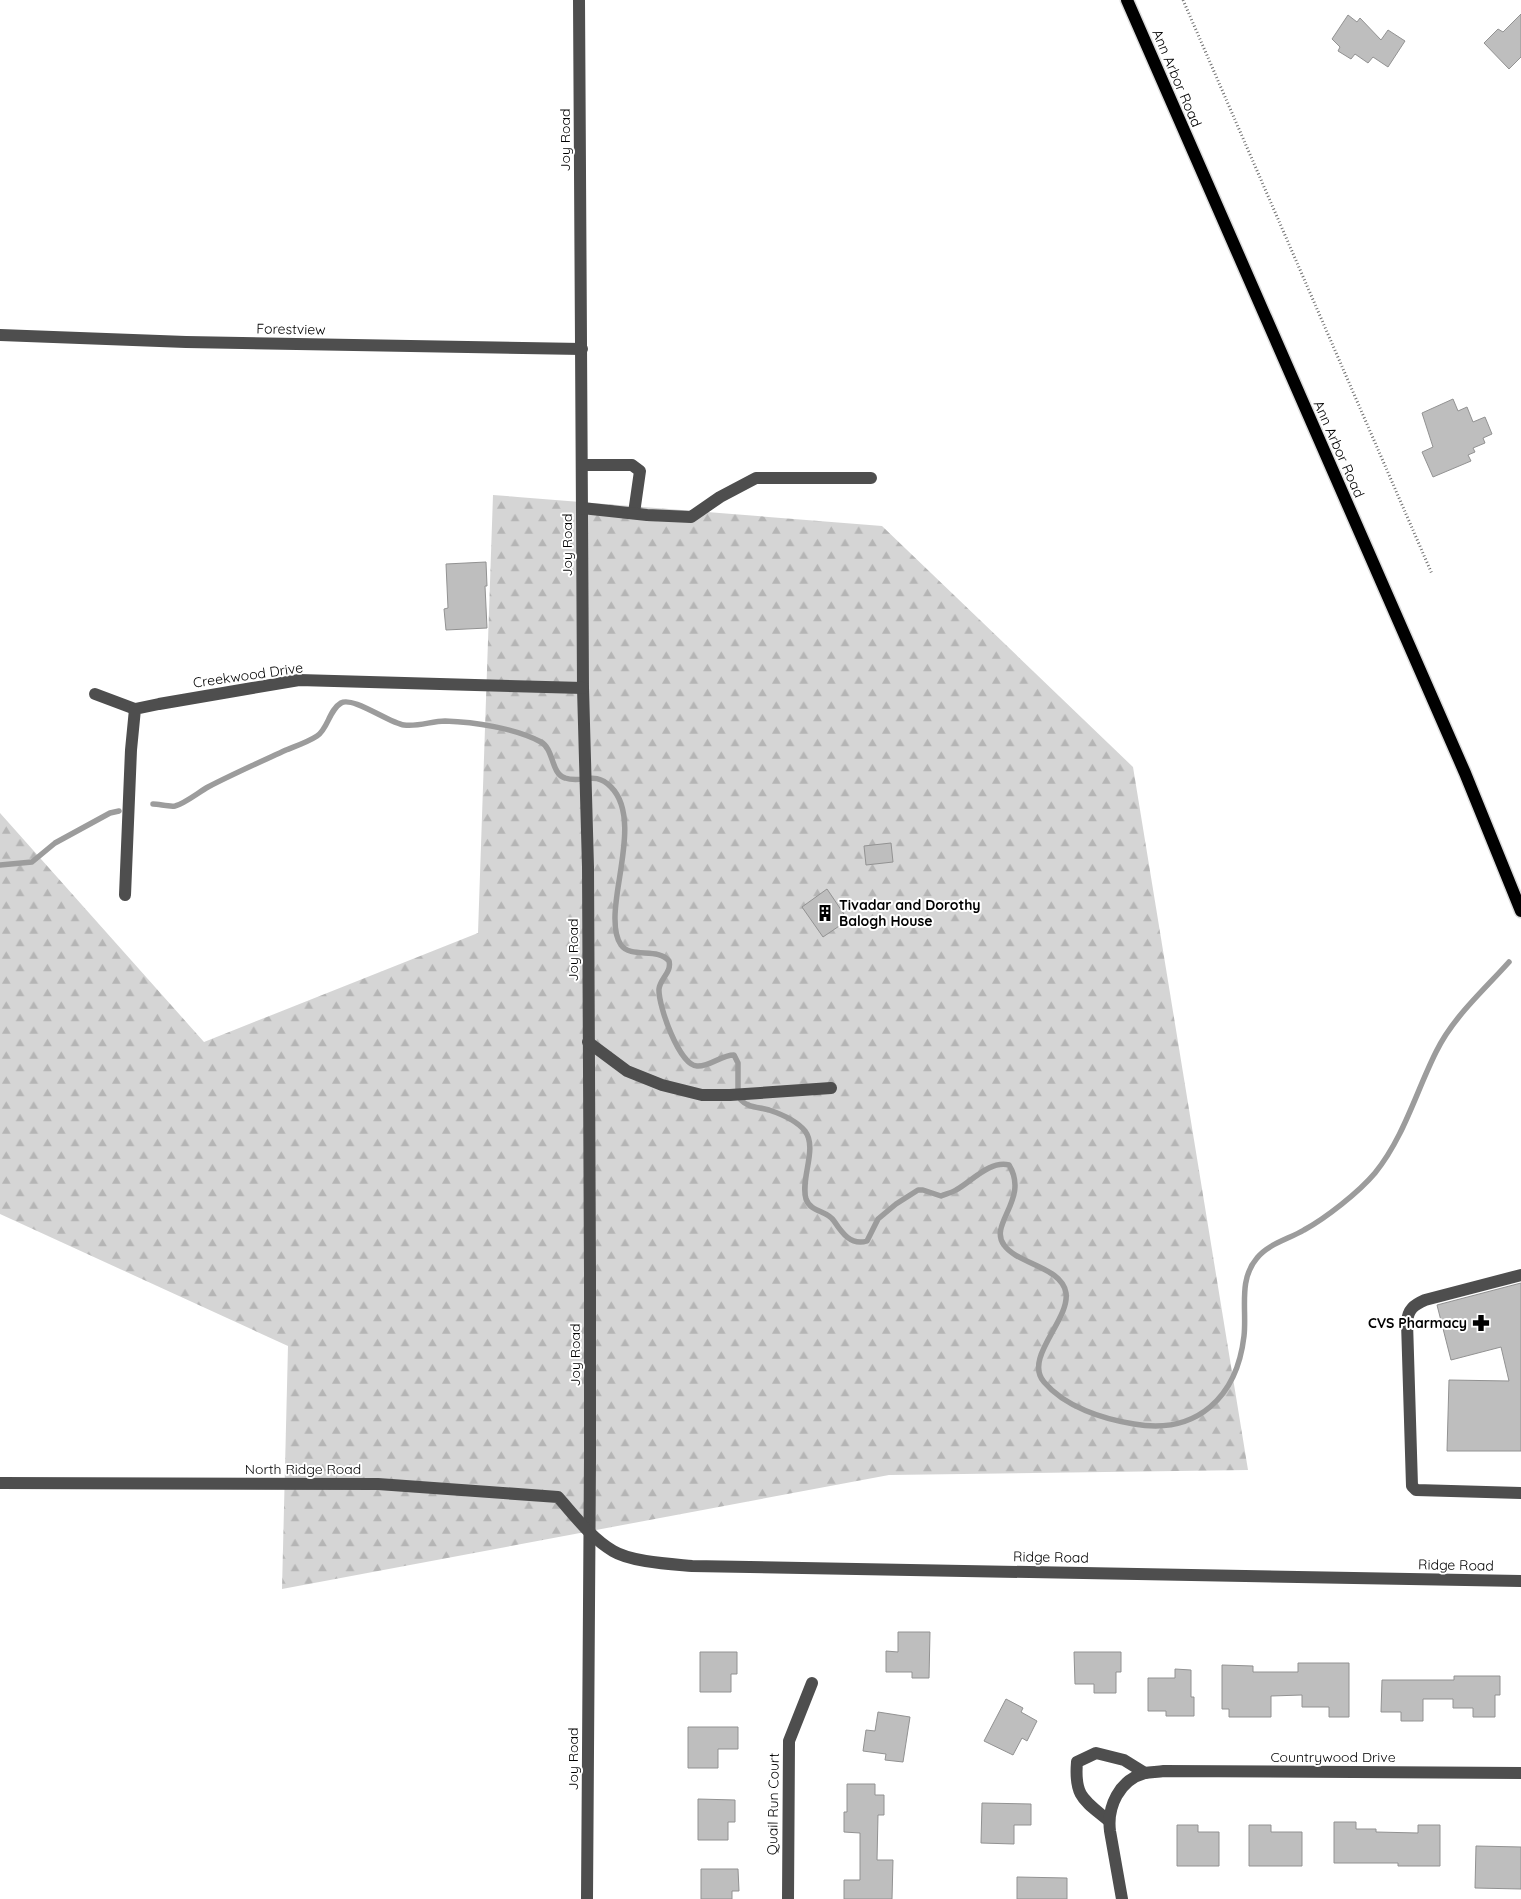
<svg xmlns="http://www.w3.org/2000/svg" width="1521" height="1899" font-family="Quicksand,sans-serif">
	<defs>
		<pattern id="forest-firs" width="22" height="20" patternUnits="userSpaceOnUse" patternTransform="scale(1.25)"><rect width="22" height="20" fill="#d5d5d5"/><path d="M5 1l3.5 6h-7zM16 11l3.5 6h-7z" fill="#b5b5b5"/></pattern>
	</defs>
	<rect width="100%" height="100%" fill="#fff"/>
	<path fill="url(#forest-firs)" d="M493,495L882,526L1133,767L1248,1470L889,1475L282,1589L288,1346L0,1214V813L204,1042L478,933Z"/>
	<g fill="none" stroke-linecap="round" stroke-linejoin="round">
		<g stroke="#9c9c9c" stroke-width="5.5">
			<path d="M153,804C159,804 169,807 175,806C184,804 199,792 208,787C233,774 260,762 286,750C296,746 308,742 317,736C328,729 329,710 341,703C353,696 389,723 404,725C418,727 432,721 445,721C474,722 515,728 541,742C554,749 551,774 565,778C583,784 594,770 611,787C640,816 614,883 615,919C615,927 616,938 621,945C631,959 658,947 669,961C672,972 660,979 659,989C658,1005 679,1065 697,1066C710,1067 721,1055 734,1055L738,1063V1089"/>
			<path d="M0,865L32,862L55,843L110,813L119,811"/>
			<path d="M741,1100C748,1108 759,1107 769,1110C781,1114 797,1121 805,1131C818,1148 800,1179 806,1199C811,1213 827,1210 834,1221C842,1233 851,1246 867,1241L878,1219L896,1204L918,1190H923L941,1196C946,1194 951,1193 956,1190C971,1182 990,1160 1009,1165C1030,1199 988,1224 1004,1245C1017,1264 1062,1267 1066,1293C1070,1320 1023,1358 1044,1382C1065,1407 1103,1419 1134,1424C1197,1435 1237,1397 1244,1336C1247,1310 1238,1280 1257,1258C1268,1244 1289,1239 1304,1230C1326,1218 1359,1192 1375,1173C1404,1137 1416,1092 1436,1052C1453,1017 1484,990 1509,962"/>
		</g>
	</g>
	<g fill="#bebebe" stroke="#929292">
		<path d="M1521,14V57L1509,69L1484,43L1498,29L1503,32Z"/>
		<path d="M1348,15L1357,22L1360,18L1381,40L1388,30L1405,41L1388,67L1373,57L1368,63L1355,54L1351,59L1338,51L1340,47L1332,39Z"/>
		<path d="M1453,399L1458,411L1467,407L1473,422L1485,417L1492,434L1483,438L1485,443L1473,448L1475,452L1468,455L1471,461L1433,477L1422,452L1433,447L1422,413Z"/>
		<path d="M486,562L487,586H485L487,628L446,630L444,609L448,608L446,564Z"/>
		<path d="M891,843L893,862L866,865L864,846Z"/>
		<path d="M827,889L848,920L823,937L802,907Z"/>
		<path d="M1521,1283V1451H1447L1449,1380L1509,1381L1501,1347L1451,1360L1437,1305Z"/>
		<path d="M898,1632H930L929,1678H912V1672H886V1651L898,1652Z"/>
		<path d="M700,1652H737V1674H731V1692H700Z"/>
		<path d="M1074,1652H1121V1672H1116V1693H1094V1684H1075Z"/>
		<path d="M1298,1663H1349V1717H1329V1707H1302V1695L1271,1696V1717H1229V1709H1222V1665L1253,1666V1672H1298Z"/>
		<path d="M1175,1669L1191,1670V1697H1194V1716H1166V1711H1148V1678H1175Z"/>
		<path d="M1454,1676H1500V1695H1495V1717H1473V1708H1453V1699H1423V1721H1401V1712H1381L1382,1680H1454Z"/>
		<path d="M1006,1699L1023,1708L1021,1712L1037,1721L1027,1741L1022,1738L1013,1755L984,1741Z"/>
		<path d="M878,1712L910,1717L903,1762L885,1760L886,1754L863,1751L866,1730L875,1731Z"/>
		<path d="M688,1727H738V1749H718V1768H688Z"/>
		<path d="M847,1784H875V1795H884V1815H878L877,1860H893L892,1899H844V1880H860V1833L844,1832V1812H847Z"/>
		<path d="M698,1799L735,1800V1822H728V1840H698Z"/>
		<path d="M982,1803L1031,1804V1825H1014V1844L981,1843Z"/>
		<path d="M1334,1822H1356V1829H1376V1832L1418,1833V1825H1440V1866H1398V1863H1334Z"/>
		<path d="M1177,1825H1198V1832H1219V1866H1177Z"/>
		<path d="M1249,1825H1271V1832H1302V1866H1249Z"/>
		<path d="M1476,1846L1521,1847V1889L1475,1888Z"/>
		<path d="M701,1869H738L739,1891H732V1899H701Z"/>
		<path d="M1017,1877L1067,1878V1899H1017Z"/>
	</g>
	<g fill="none" stroke-linecap="round" stroke-linejoin="round">
		<g stroke="#dbdbdb" stroke-width="15">
			<path id="major" d="M1127,0L1465,773L1521,911"/>
		</g>
		<path stroke="#707070" stroke-width="3" stroke-dasharray="1 2.5" stroke-linecap="butt" d="M1183,0L1432,574"/>
		<g stroke="#4e4e4e" stroke-width="12">
			<path d="M579,0L583,688L588,867L590,1273V1458L587,1899"/>
			<path d="M0,335L186,342L582,349"/>
			<path d="M582,465H632L640,471L634,513"/>
			<path d="M582,508L647,515L691,517L720,497L756,478H871"/>
			<path d="M95,694L135,709"/>
			<path d="M125,895L131,750L135,709L159,704L299,680L583,688"/>
			<path d="M588,1042L627,1071L662,1085L702,1095H730L831,1088"/>
			<path d="M1521,1275L1425,1300C1414,1305 1408,1309 1407,1322L1412,1486L1416,1490L1521,1493"/>
			<path d="M0,1483L378,1484L558,1497C575,1516 591,1538 613,1551C631,1562 671,1564 692,1566L1521,1581"/>
			<path d="M1109,1821C1084,1800 1074,1797 1077,1762L1096,1753L1124,1760L1145,1773"/>
			<path d="M788,1899L789,1741L812,1683"/>
			<path d="M1122,1899L1110,1831C1107,1807 1119,1780 1145,1773C1151,1772 1158,1772 1164,1771L1521,1773"/>
		</g>
		<use href="#major" stroke="#000" stroke-width="12"/>
	</g>
	<defs>
		<g id="building-bare" transform="scale(1.35)"><path d="M-4-6H4V6H1V3H-1V6H-4ZM-2.5-4.3h1.7v1.8h-1.7ZM.8-4.3h1.7v1.8H.8ZM-2.5-1h1.7V.8h-1.7ZM.8-1h1.7V.8H.8Z" fill="#000" stroke="#fff" stroke-width="2.5" paint-order="stroke"/></g>
		<g id="pharmacy-bare" transform="scale(1.35)"><path d="M-2-6h4v4h4v4h-4v4h-4v-4h-4v-4h4Z" fill="#000" stroke="#fff" stroke-width="2.5" paint-order="stroke"/></g>
	</defs>
	<g fill-rule="evenodd">
		<use href="#building-bare" x="825" y="913"/>
		<use href="#pharmacy-bare" x="1481" y="1323"/>
	</g>
	<g text-anchor="middle" stroke-width="4" stroke-linejoin="round" paint-order="stroke">
		<g font-size="14" fill="#000" stroke="#fff">
			<text transform="translate(1177 78) rotate(67)" y="5">Ann Arbor Road</text>
			<text transform="translate(565 140) rotate(-90)" y="5">Joy Road</text>
			<text transform="translate(291 329) rotate(1)" y="5">Forestview</text>
			<text transform="translate(1339 449) rotate(66)" y="5">Ann Arbor Road</text>
			<text transform="translate(567 545) rotate(-90)" y="5">Joy Road</text>
			<text transform="translate(248 675) rotate(-8)" y="5">Creekwood Drive</text>
			<text transform="translate(573 950) rotate(-90)" y="5">Joy Road</text>
			<text transform="translate(575 1355) rotate(-90)" y="5">Joy Road</text>
			<text x="303" y="1474">North Ridge Road</text>
			<text transform="translate(1051 1557) rotate(1)" y="5">Ridge Road</text>
			<text transform="translate(1456 1565) rotate(1)" y="5">Ridge Road</text>
			<text x="1333" y="1762">Countrywood Drive</text>
			<text transform="translate(573 1759) rotate(-90)" y="5">Joy Road</text>
			<text transform="translate(773 1804) rotate(-89)" y="5">Quail Run Court</text>
		</g>
		<g font-size="14" font-weight="bold" fill="#000" stroke="#fff" text-anchor="start">
			<text x="839" y="910">Tivadar and Dorothy<tspan x="839" dy="16">Balogh House</tspan></text>
			<text x="1467" y="1328" text-anchor="end">CVS Pharmacy</text>
		</g>
	</g>
</svg>
